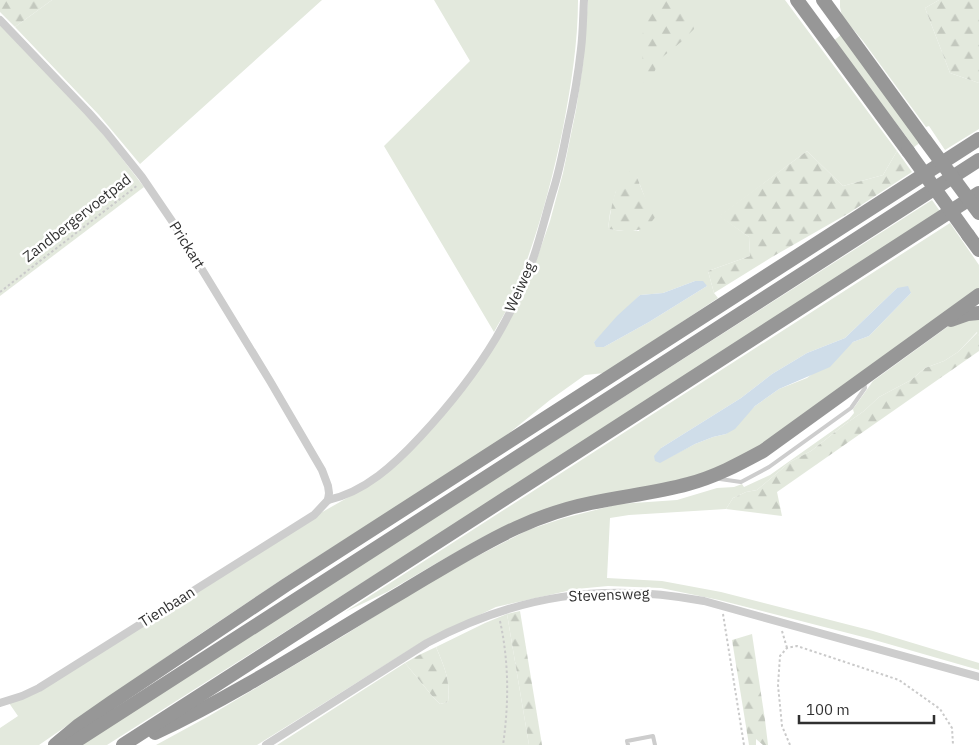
<svg xmlns="http://www.w3.org/2000/svg" width="979" height="745" font-family="'IBM Plex Sans',sans-serif">
	<defs>
		<pattern id="forest-firs" width="22" height="20" patternUnits="userSpaceOnUse" patternTransform="scale(1.25)"><rect width="22" height="20" fill="#e3e9dd"/><path d="M5 1l3.5 6h-7zM16 11l3.5 6h-7z" fill="#c3c8be"/></pattern>
	</defs>
	<rect width="100%" height="100%" fill="#fff"/>
	<g fill="#e3e9dd" fill-rule="evenodd">
		<path d="M52,0H322L140,164L99,115L15,27Z"/>
		<path d="M434,0H578C578,43 571,86 563,128C551,186 535,244 512,299C507,310 500,321 494,332L384,146L470,61Z"/>
		<path d="M588,0H785L897,151L883,175L843,186L807,151L720,216L749,237L750,256L708,271L714,293L718,298L605,373L585,375L550,400L498,442L284,578L200,634L39,745H0V728L18,716L9,703L310,519L354,494L390,471L476,372L534,267L550,221L563,173L576,110L583,64ZM637,177L645,198L649,205L639,231H622L608,229L610,213L616,191ZM695,281L707,286L649,322L604,347L594,342L640,295L663,293Z"/>
		<path d="M840,0H939L925,8L950,73L979,83V129L945,150L929,126L926,127L863,41L842,16L840,7Z"/>
		<path d="M0,25L94,122L144,187L0,296Z"/>
		<path d="M842,34L921,142L914,147C888,111 859,77 832,42Z"/>
		<path d="M932,200L942,214L107,745H79Z"/>
		<path d="M950,223L979,265V288L758,449L722,469L524,518L483,537L435,564L387,592L345,612ZM897,288L911,293L869,336L853,342L807,378L779,389L755,406L726,434L713,437L695,444L660,462L661,448L741,398L772,374L807,353L845,338Z"/>
		<path d="M979,317V336L977,332L958,352L944,361L925,368L911,380L879,397L864,411L844,425L811,451L790,462L757,490L746,492L733,498L726,509L629,515L610,518L607,578L662,581L721,592L873,631L979,663V670L871,639L719,600L661,588L608,586L576,589L496,607L417,645L257,745H156L209,716L345,635L408,595L464,563L528,530L564,518L619,504L677,500L717,488L734,487L742,484L744,487L770,475L849,419L854,413L853,409L873,381L950,325Z"/>
		<path d="M507,614L529,745H277L405,663L433,697L440,704L448,702C451,681 444,666 436,647L485,623Z"/>
	</g>
	<g fill="url(#forest-firs)">
		<path d="M0,0H52L15,27L0,12Z"/>
		<path d="M663,0H674L693,24L694,29L681,42L660,59L649,84H645L643,82L642,40L644,23L651,5Z"/>
		<path d="M939,0H979V83L950,73L925,8Z"/>
		<path d="M807,151L843,186L883,175L897,151L912,172L849,213L772,257L714,293L708,271L750,256L749,237L719,216Z"/>
		<path d="M634,169H639L640,173L637,177C642,189 644,201 656,209L657,214C645,235 630,232 608,229C611,210 614,177 634,169Z"/>
		<path d="M978,332L979,336V351L777,492L782,516L726,509L733,498L746,492L757,490L790,462L811,451L844,425L864,411L879,397L911,380L925,368L944,361L958,352Z"/>
		<path d="M520,611L542,745H529L507,614Z"/>
		<path d="M752,634L765,720L768,745H763L756,739V745H749L732,640Z"/>
		<path d="M436,647C444,666 451,681 448,702L440,704L433,697L405,663L419,655Z"/>
	</g>
	<g fill="#cfdde9">
		<path d="M695,281H703L707,286L649,322L604,347H596L594,342L617,316L640,295L663,293Z"/>
		<path d="M908,286L911,293L869,336L853,342L830,367L779,389L755,406L735,429L726,434L713,437L695,444L660,463L655,461L654,456L661,448L741,398L772,374L807,353L845,338L897,288Z"/>
	</g>
	<g fill="none" stroke-linecap="round" stroke-linejoin="round">
		<g stroke="#cacaca" stroke-width="2" stroke-dasharray="2.5 2.5" stroke-linecap="butt">
			<path d="M0,292L138,185"/>
			<path d="M723,614L744,745"/>
			<path d="M500,621C509,662 509,703 503,745"/>
			<path d="M782,631L787,648"/>
			<path d="M790,745L782,726L778,685L780,656L787,648L797,646L899,680L940,709L952,728L953,745"/>
		</g>
		<g stroke="#cdcdcd" stroke-width="4">
			<path d="M720,479L741,482L769,467L851,408L865,388L864,381"/>
			<path d="M628,745L627,741L653,736L655,745"/>
		</g>
		<g stroke="#cdcdcd" stroke-width="8">
			<path d="M0,20L88,112L106,132L142,177L176,227L270,381L322,470L328,486L329,493L328,500L314,515L39,688L22,696L0,703"/>
			<path d="M328,500C365,492 395,464 420,437C448,407 475,373 496,338C511,312 525,284 534,256C541,235 546,214 552,194C559,173 563,152 567,131C573,104 578,77 581,49C583,33 583,16 584,0"/>
			<path d="M266,745L427,643C517,595 604,582 704,601L979,677"/>
		</g>
		<g stroke="#979797" stroke-width="14">
			<path d="M797,0L908,151"/>
			<path d="M823,0L925,140"/>
			<path d="M968,235L979,250"/>
			<path d="M951,320L968,314L979,313"/>
			<path d="M155,733C242,692 322,639 404,591C441,569 477,546 516,528C540,517 566,508 591,503C623,496 656,493 688,484C715,477 739,464 763,451L979,295"/>
			<path d="M55,745L79,725L112,702L286,585L979,139"/>
			<path d="M70,745L979,160"/>
			<path d="M123,745L979,193"/>
		</g>
		<g stroke="#979797" stroke-width="14">
			<path d="M925,140L979,213"/>
			<path d="M908,151L968,235"/>
		</g>
	</g>
	<g text-anchor="middle" stroke-width="5" stroke-linejoin="round" paint-order="stroke">
		<g font-size="15" fill="#303030" stroke="#fff">
			<text transform="translate(77 218) rotate(-38)" y="5">Zandbergervoetpad</text>
			<text transform="translate(187 245) rotate(58)" y="5">Prickart</text>
			<text transform="translate(520 287) rotate(-66)" y="5">Weiweg</text>
			<text transform="translate(609 595) rotate(-2)" y="5">Stevensweg</text>
			<text transform="translate(167 607) rotate(-32)" y="5">Tienbaan</text>
		</g>
	</g>
	<path d="M799 715v8h135v-8" fill="none" stroke="#303030" stroke-width="2.5"/>
	<text x="806" y="715" font-size="15" fill="#303030" stroke="#ffffff" stroke-width="4" paint-order="stroke">100 m</text>
</svg>
